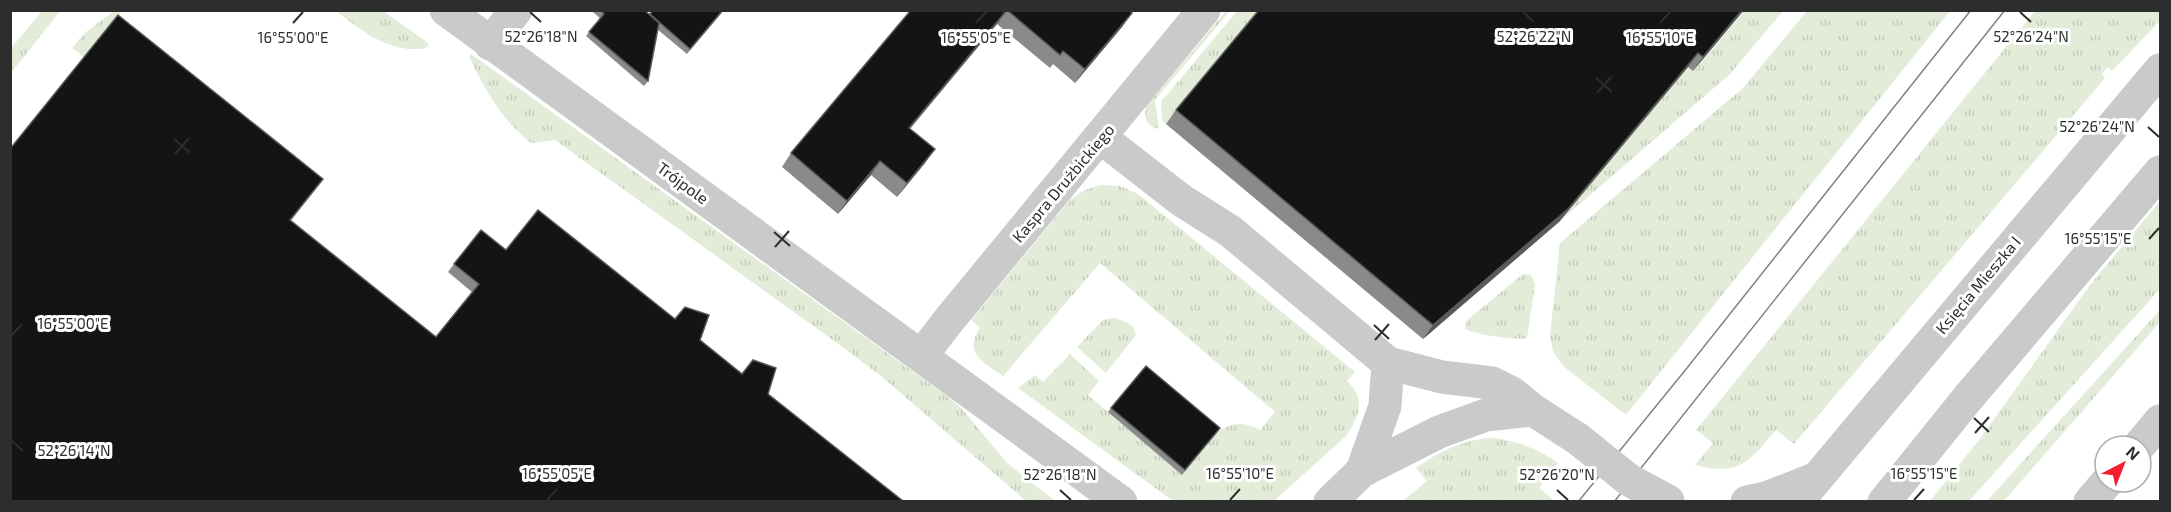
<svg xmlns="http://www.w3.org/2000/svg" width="2171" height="512" font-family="'Exo 2',sans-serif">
	<defs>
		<pattern id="grass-tufts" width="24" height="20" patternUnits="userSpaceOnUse" patternTransform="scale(1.5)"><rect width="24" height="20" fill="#e3ecd9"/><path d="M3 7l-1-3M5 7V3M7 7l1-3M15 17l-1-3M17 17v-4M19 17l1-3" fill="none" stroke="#c3cbbb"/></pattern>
	</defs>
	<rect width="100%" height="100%" fill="#fff"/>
	<g fill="url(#grass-tufts)">
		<path d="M42,11H60L11,73V48Z"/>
		<path d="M114,11H122L84,57L72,48L86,32Z"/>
		<path d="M336,11H383L427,42L429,46C423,50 418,49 411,49C381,47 358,28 336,11Z"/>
		<path d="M1226,11H1230L1155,100L1159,129C1147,126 1143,118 1146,106Z"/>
		<path d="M1237,11H1261L1166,124L1162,121L1161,102Z"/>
		<path d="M1744,11H1783L1730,74L1559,222L1669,90L1684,64L1694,71Z"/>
		<path d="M1807,11H1950L1626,415L1563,366L1553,351L1550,336L1560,243L1743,88Z"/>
		<path d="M2035,11H2160V21L2112,71L2108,67L2102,74L2105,78L1794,444L1776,430C1749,461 1740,477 1695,465L1713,443L1696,430Z"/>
		<path d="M471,54L947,396L963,410L1008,464L1055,501H1026L882,377L848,351L555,140L531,143C502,121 485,89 469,57Z"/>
		<path d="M1101,185L1120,186L1138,194L1355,372L1347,381C1367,399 1359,417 1346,436L1274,501H1173L1018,388L1035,375L1043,382L1070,354L1099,381L1088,395L1182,475C1204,449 1222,409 1260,430L1275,412L1100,263L1003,376C983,362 963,354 980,328L971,320L1070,200L1085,190Z"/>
		<path d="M2160,201V289L1969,501H1930L1979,440L2090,285Z"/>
		<path d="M1523,274L1531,275L1535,284L1527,338C1516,341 1475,334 1465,329L1466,321Z"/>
		<path d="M2160,310V322L2004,501H1987Z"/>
		<path d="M1115,318C1126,322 1134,323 1136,335L1106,373L1077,347L1103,320Z"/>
		<path d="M1490,438C1517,440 1536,448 1558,463L1539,488L1555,501H1403L1427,481L1416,468C1438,452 1462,440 1490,438Z"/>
	</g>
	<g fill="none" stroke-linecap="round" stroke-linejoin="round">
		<g stroke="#cacaca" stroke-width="33">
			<path d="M446,10L1121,502"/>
			<path d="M490,44L516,10"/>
			<path d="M1100,137L1181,200L1230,231L1388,363L1442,377L1492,383L1512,393L1533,410L1578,439"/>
			<path d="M922,355L949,320L1204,10"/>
			<path d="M2139,446L2160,421"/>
			<path d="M1362,471L1385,406L1388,363"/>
			<path d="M1330,502L1362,471L1439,432L1486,415L1533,410"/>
			<path d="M1747,502L1766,498L1815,479"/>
			<path d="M1797,502L2160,70"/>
			<path d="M1884,502L1967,399L2160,172"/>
			<path d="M2090,502L2107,482"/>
		</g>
		<g stroke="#828282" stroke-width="1.5">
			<path d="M1578,502L1687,368L1971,10"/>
			<path d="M1614,502L2005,10"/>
		</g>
		<path stroke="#cacaca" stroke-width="33" d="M1578,439L1629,480L1668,501"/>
	</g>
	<g fill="#8a8a8a">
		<path d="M594,10H644L649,15L653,10H724L687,54L657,29L648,81L644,86L586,36L600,18L593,12Z"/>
		<path d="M911,10H1129L1132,13L1122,27L1075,83L1053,64L1050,68L997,24L910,129L925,163L897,197L871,175L838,214L782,167L791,153Z"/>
		<path d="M1259,10H1744L1693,71L1688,67L1559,222L1423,339L1166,124L1176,110Z"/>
		<path d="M317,187L290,221L436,337L472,292L448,272L454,264L506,250L700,340L768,394L10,501Z"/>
		<path d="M1111,408L1220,428L1182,475L1108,412Z"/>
	</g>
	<g fill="#5a5a5a">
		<path d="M1007,10L997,24L899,141L909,128Z"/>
		<path d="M1742,10H1744L1693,71L1703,57Z"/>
		<path d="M1132,13L1122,27L1075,83L1085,69Z"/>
		<path d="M1698,53L1688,67L1559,222L1423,339L1433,325Z"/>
		<path d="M935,149L925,163L897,197L907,183Z"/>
		<path d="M880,161L871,175L838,214L847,201Z"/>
		<path d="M323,179L317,187L284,229L290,220Z"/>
	</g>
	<g fill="#141414" stroke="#5a5a5a" stroke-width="1.5">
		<path d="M601,10H644L659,23L648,81L589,32L604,14Z"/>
		<path d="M653,10H723L690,49L650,14Z"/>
		<path d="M911,10H1007L909,128L935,149L907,183L880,161L847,201L791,153Z"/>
		<path d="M1007,10H1129L1132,13L1085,69L1063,51L1060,55Z"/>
		<path d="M1259,10H1742L1703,57L1698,53L1569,208L1433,325L1176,110Z"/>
		<path d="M118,15L323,179L290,220L436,337L479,284L454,264L481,230L506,250L538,210L675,319L685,307L709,315L700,340L742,374L753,360L776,368L768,394L903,501H10V149Z"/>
		<path d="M1146,366L1220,428L1185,470L1111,408Z"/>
	</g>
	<path fill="none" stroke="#2d2d2d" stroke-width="2" d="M530,12L541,22M1523,12L1534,22M2020,12L2031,22M293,23L303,12M976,23L986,12M1660,23L1670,12M1596,78L1612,92M1597,93L1611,77M2148,127L2159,137M174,139L190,153M175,154L189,138M774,232L790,246M2149,239L2159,228M775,247L789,231M1374,325L1389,339M12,335L22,324M1375,340L1389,324M1974,418L1989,432M1975,433L1989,417M12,441L23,451M1060,490L1071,500M1557,490L1568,500M547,500L557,489M1230,500L1240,489M1914,500L1924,489"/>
	<g text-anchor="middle" stroke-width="6" stroke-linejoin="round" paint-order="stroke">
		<g font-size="16" fill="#2d2d2d" stroke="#fff">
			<text transform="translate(683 183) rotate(36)" y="6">Trójpole</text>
			<text transform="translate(1063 183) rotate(-50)" y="6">Kaspra Drużbickiego</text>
			<text transform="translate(1978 285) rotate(-50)" y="6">Księcia Mieszka I</text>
		</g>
	</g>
	<g font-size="15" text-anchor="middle" fill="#2d2d2d" stroke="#fff" stroke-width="6" stroke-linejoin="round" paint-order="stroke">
		<text x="541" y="42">52°26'18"N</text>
		<text x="1534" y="42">52°26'22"N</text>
		<text x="2031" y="42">52°26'24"N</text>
		<text x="1660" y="43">16°55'10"E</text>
		<text x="293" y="43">16°55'00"E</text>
		<text x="976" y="43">16°55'05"E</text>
		<text x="2097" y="132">52°26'24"N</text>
		<text x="2098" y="244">16°55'15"E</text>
		<text x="73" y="329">16°55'00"E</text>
		<text x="74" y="456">52°26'14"N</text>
		<text x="557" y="479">16°55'05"E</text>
		<text x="1240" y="479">16°55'10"E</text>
		<text x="1924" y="479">16°55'15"E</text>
		<text x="1060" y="480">52°26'18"N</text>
		<text x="1557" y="480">52°26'20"N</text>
	</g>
	<rect width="2171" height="512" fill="none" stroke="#2d2d2d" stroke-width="24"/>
	<g transform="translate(2123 464) rotate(42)"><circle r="28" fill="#ffffff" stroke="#ababab" stroke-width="1.5"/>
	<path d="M0-4.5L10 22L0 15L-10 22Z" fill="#f51e2f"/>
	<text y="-9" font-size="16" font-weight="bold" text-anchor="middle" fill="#2d2d2d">N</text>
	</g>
</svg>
